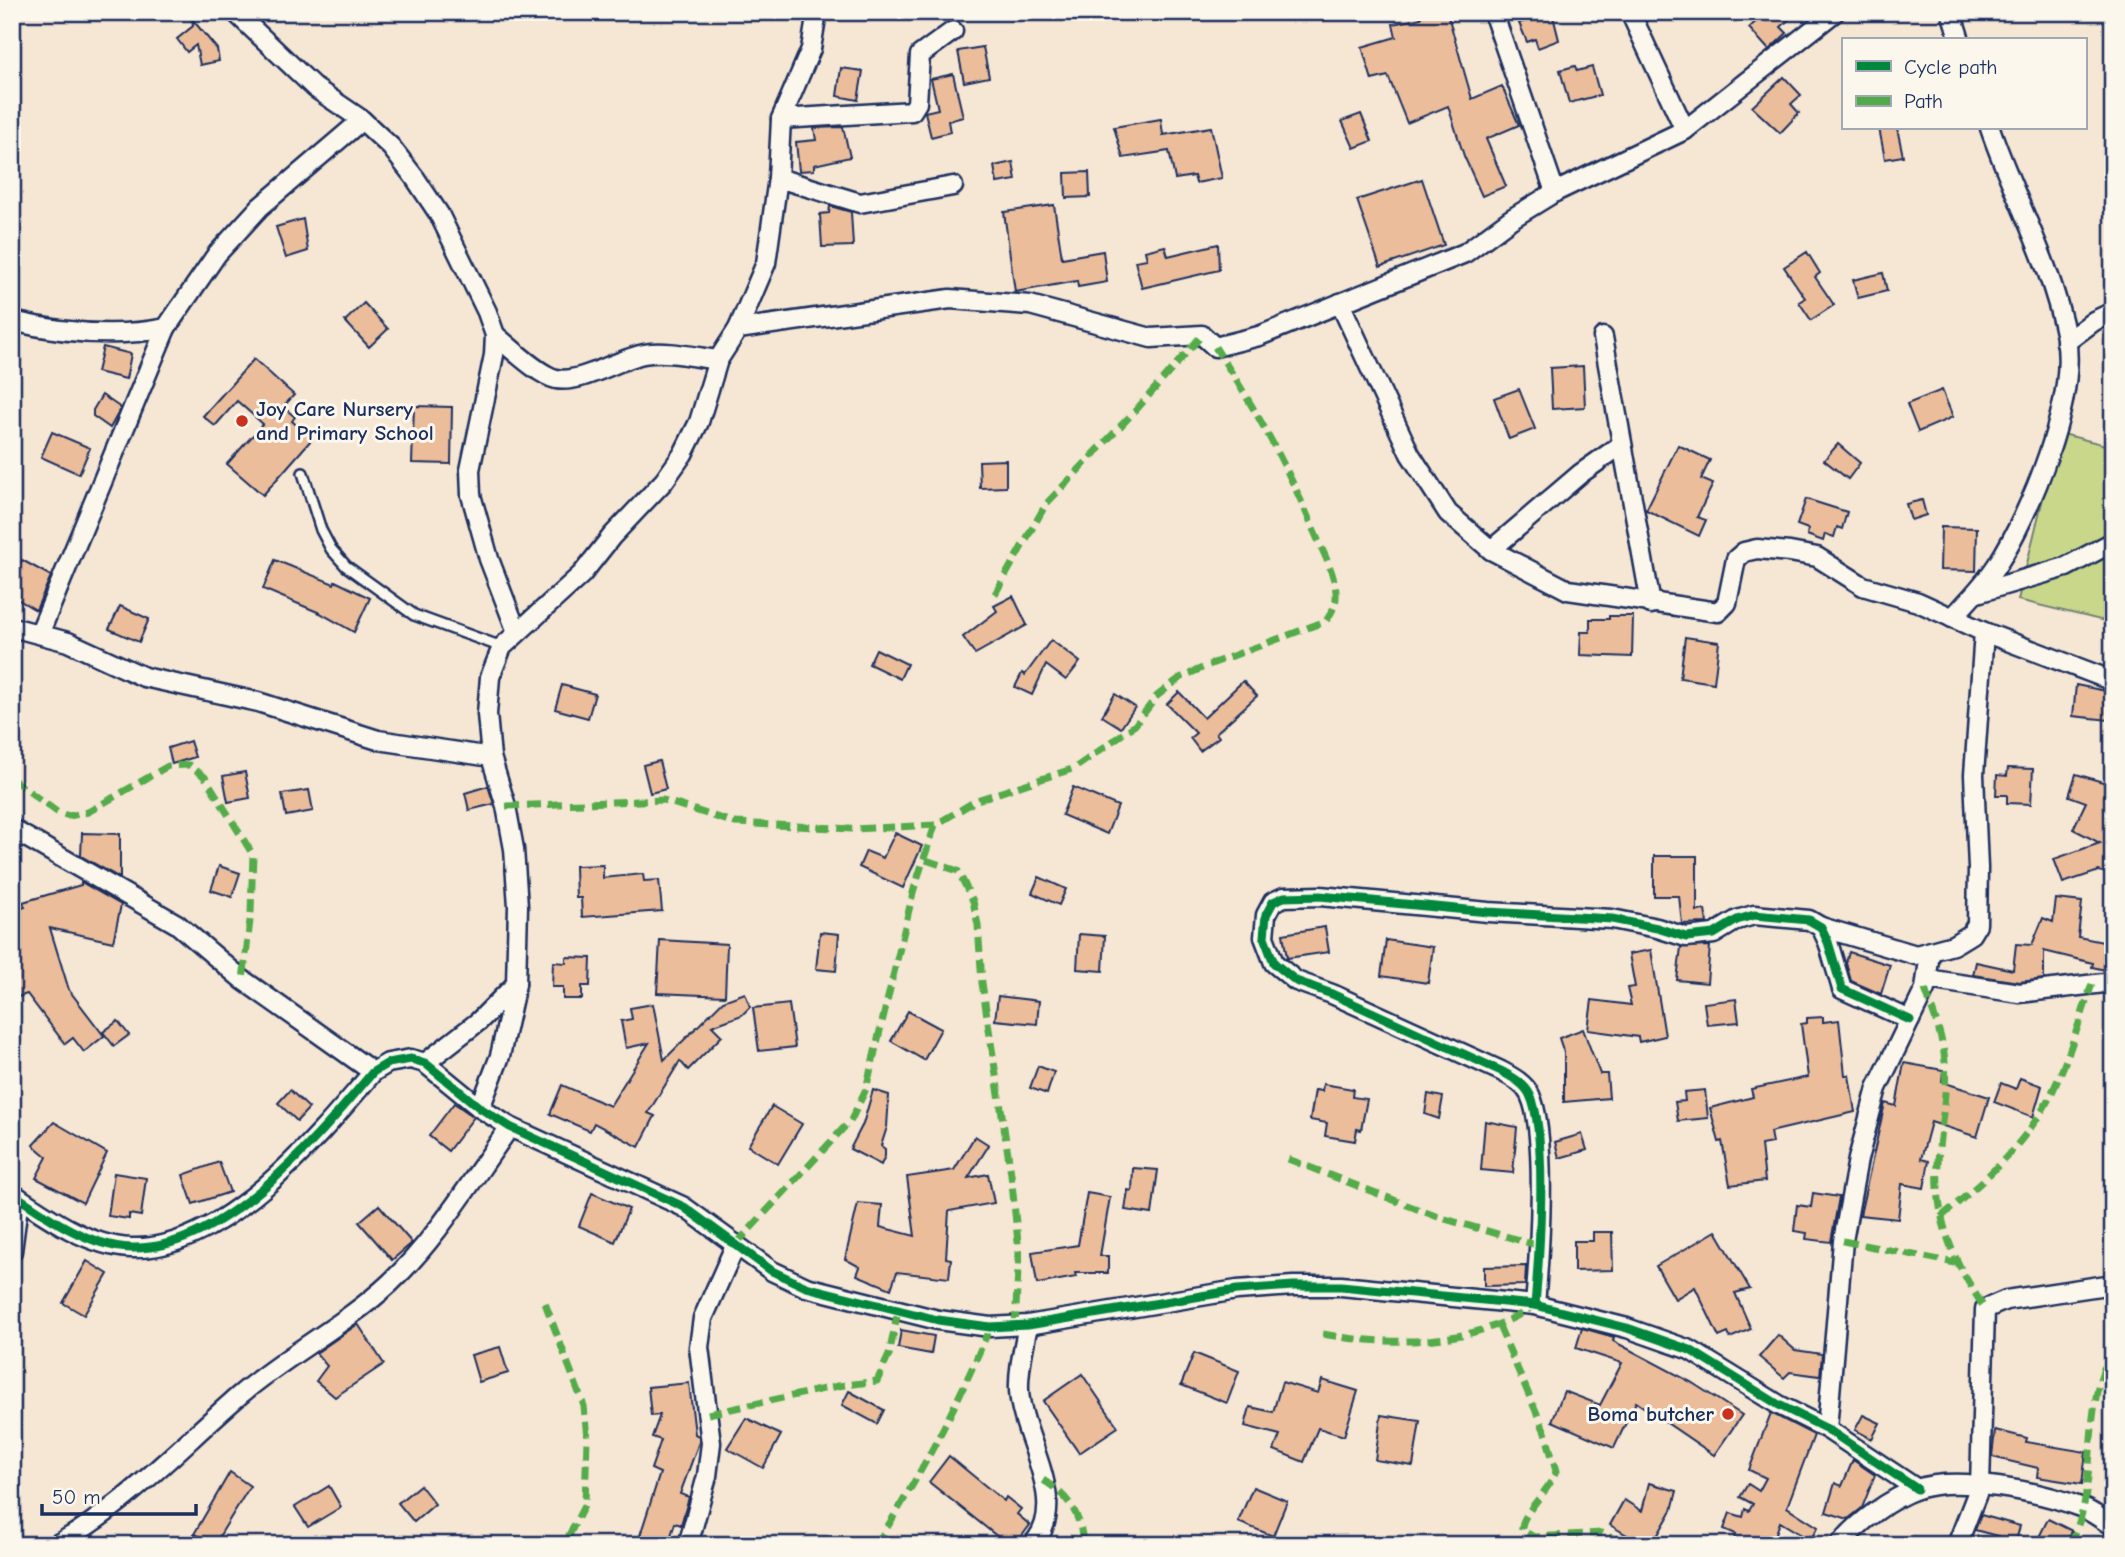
<svg xmlns="http://www.w3.org/2000/svg" width="2125" height="1557" font-family="'Comic Neue',sans-serif">
	<rect width="100%" height="100%" fill="#f6e6d4"/>
	<filter id="ink" filterUnits="userSpaceOnUse"><feTurbulence type="fractalNoise" baseFrequency=".0143" numOctaves="2"/><feDisplacementMap in="SourceGraphic" scale="14" xChannelSelector="R" yChannelSelector="G"/><feConvolveMatrix kernelMatrix="1 2 1 2 8 2 1 2 1" color-interpolation-filters="sRGB"/></filter>
	<g filter="url(#ink)">
		<path fill="#c9d78b" stroke="#728374" stroke-width="2" d="M2059,433L2113,447V623L2018,600Z"/>
		<g fill="#ebbd9b" stroke="#1b2f5e" stroke-width="2">
			<path d="M1420,12H1447L1472,99L1502,86L1519,125L1486,139L1506,186L1482,196L1464,156L1448,106L1407,123L1388,76L1372,80L1362,47L1396,37L1393,24L1421,18Z"/>
			<path d="M1552,12L1559,40L1538,48L1535,39L1527,42L1519,23Z"/>
			<path d="M1766,12H1797L1781,27L1787,33L1769,50L1749,28Z"/>
			<path d="M192,19L217,49L219,61L200,65L196,45L187,52L177,39L193,26Z"/>
			<path d="M983,47L989,77L964,82L958,51Z"/>
			<path d="M1575,66L1577,71L1592,67L1600,95L1569,103L1560,70Z"/>
			<path d="M841,68L863,71L858,100L837,96Z"/>
			<path d="M953,74L963,117L948,121L950,132L931,137L925,112L938,109L931,79Z"/>
			<path d="M1784,77L1801,95L1791,104L1799,113L1780,133L1752,107Z"/>
			<path d="M1361,114L1372,141L1354,148L1342,121Z"/>
			<path d="M1161,119L1163,135L1211,127L1222,178L1196,183L1194,176L1175,179L1169,151L1123,158L1114,127Z"/>
			<path d="M843,127L850,157L814,165V170L799,171L796,142L816,140L814,128Z"/>
			<path d="M1879,128H1897L1903,156L1885,159Z"/>
			<path d="M1013,162L1016,180L997,183L994,166Z"/>
			<path d="M1089,172L1090,197L1066,198L1065,173Z"/>
			<path d="M1422,179L1444,245L1380,267L1357,200Z"/>
			<path d="M1054,205L1062,258L1103,251L1107,282L1078,287L1077,281L1015,292L1004,212Z"/>
			<path d="M830,206L851,212L853,246L822,247L820,214L829,213Z"/>
			<path d="M303,219L308,251L286,258L276,227Z"/>
			<path d="M1218,244L1219,270L1142,288L1135,261L1147,259L1145,251L1165,246L1168,256Z"/>
			<path d="M1807,252L1820,273L1815,277L1834,305L1811,320L1799,302L1805,298L1784,267Z"/>
			<path d="M1883,273L1887,291L1858,298L1853,280Z"/>
			<path d="M364,303L388,329L369,347L345,321Z"/>
			<path d="M103,347L131,354L126,379L97,372Z"/>
			<path d="M254,359L294,395L283,407L295,417L292,421L312,439L263,495L227,464L263,424L237,401L215,426L203,416Z"/>
			<path d="M1583,366L1585,407L1552,409L1550,368Z"/>
			<path d="M1519,389L1535,429L1509,439L1494,398Z"/>
			<path d="M1942,390L1953,417L1918,432L1907,404Z"/>
			<path d="M102,395L121,408L110,428L93,416V410Z"/>
			<path d="M414,406L452,407L451,464L412,463Z"/>
			<path d="M52,432L90,448L79,474L41,457Z"/>
			<path d="M1838,444L1860,463L1848,479L1824,460Z"/>
			<path d="M1678,445L1710,460L1701,479L1713,484L1697,517L1706,520L1699,536L1646,510Z"/>
			<path d="M1006,460V487L980,488L979,461Z"/>
			<path d="M1806,499L1847,512L1842,529L1837,527L1834,537L1825,534L1823,541L1807,535L1808,529L1797,525Z"/>
			<path d="M1922,500L1926,515L1911,520L1906,504Z"/>
			<path d="M1941,527L1977,528L1976,571L1940,570Z"/>
			<path d="M22,560L51,576L36,610L12,596V578Z"/>
			<path d="M275,560L334,584L335,581L370,598L354,632L320,613L263,589Z"/>
			<path d="M1013,596L1027,625L975,654L963,637L997,611L994,606Z"/>
			<path d="M120,606L149,619L139,642L109,629Z"/>
			<path d="M1609,616H1633L1632,657L1580,655L1581,632H1590V619H1609Z"/>
			<path d="M1685,637L1719,642L1714,683L1680,678Z"/>
			<path d="M1051,640L1080,662L1066,680L1046,665L1032,695L1015,687L1022,673L1025,675Z"/>
			<path d="M876,649L907,664L900,679L869,664Z"/>
			<path d="M1243,681L1257,696L1216,733L1219,737L1200,751L1190,738L1196,733L1167,704L1179,692L1204,718Z"/>
			<path d="M562,685L595,694L588,718L555,709Z"/>
			<path d="M2076,685L2111,692L2109,720L2073,716Z"/>
			<path d="M1115,694L1135,707L1121,728L1102,716Z"/>
			<path d="M190,741L195,757L172,764L168,748Z"/>
			<path d="M659,761L666,789L650,793L643,765Z"/>
			<path d="M2008,768L2033,769L2031,804L2007,803V795H1996L1997,775L2007,776Z"/>
			<path d="M245,772L250,798L228,802L223,776Z"/>
			<path d="M2076,774L2113,785V875L2099,871L2063,883L2054,859L2100,843L2073,829L2086,802L2069,796Z"/>
			<path d="M488,786L494,804L469,810L465,793Z"/>
			<path d="M1073,787L1118,806L1107,834L1062,815Z"/>
			<path d="M309,790L313,811L286,816L282,794Z"/>
			<path d="M82,833L120,834V878L81,856Z"/>
			<path d="M895,833L922,846L903,888L859,867L866,851L883,858Z"/>
			<path d="M1654,856H1697V911L1705,910L1707,923L1682,924L1679,896H1654Z"/>
			<path d="M603,865V878L643,874L644,881L659,880L662,911L582,917L581,898H576L575,866Z"/>
			<path d="M219,866L240,873L232,897L211,890Z"/>
			<path d="M1039,877L1066,889L1059,905L1032,893Z"/>
			<path d="M81,882L121,905L113,942L50,928L69,990L104,1036L84,1052L73,1038L65,1044L27,994L12,999V911L25,907L23,902L81,885Z"/>
			<path d="M2056,899L2082,902L2078,937L2113,944L2110,971L2092,967L2093,963L2044,951V979L2019,982L1973,975L1976,962L2013,970L2016,944L2032,945L2043,918L2053,922Z"/>
			<path d="M1325,927L1329,952L1287,958L1283,934Z"/>
			<path d="M820,932L839,934L836,971L816,969Z"/>
			<path d="M1079,934L1105,936L1103,971L1077,969Z"/>
			<path d="M660,940L727,944L725,996L657,993Z"/>
			<path d="M1386,940L1433,947L1428,983L1381,976Z"/>
			<path d="M1710,946L1707,983L1677,980L1681,947Z"/>
			<path d="M1651,950L1665,1036L1639,1042L1638,1037L1588,1030L1592,1000L1631,1005L1627,988L1635,987L1629,954Z"/>
			<path d="M1849,952L1890,965L1881,994L1851,981L1846,963Z"/>
			<path d="M566,957L591,958L590,986H582V999H563V987H552L553,962L566,963Z"/>
			<path d="M745,993L750,1007L742,1015L712,1026L722,1036L688,1070L680,1061L648,1113L655,1116L639,1147L594,1123L590,1131L550,1114L562,1085L610,1106L649,1043L626,1048L621,1021L632,1019L630,1008L653,1004L664,1060L723,1001Z"/>
			<path d="M998,996L1039,1001L1037,1024L995,1020Z"/>
			<path d="M1736,999L1739,1022L1707,1025L1704,1003Z"/>
			<path d="M789,1004L795,1047L759,1051L753,1008Z"/>
			<path d="M908,1011L941,1029L924,1060L891,1041Z"/>
			<path d="M1823,1017V1022L1839,1020L1845,1075H1849L1855,1112L1770,1132L1772,1143L1761,1145L1765,1181L1730,1185L1722,1141L1719,1142L1710,1108L1753,1097L1751,1089L1808,1077L1801,1024L1807,1023V1018Z"/>
			<path d="M118,1021L129,1035L114,1046L103,1032Z"/>
			<path d="M1583,1029L1600,1074H1607L1609,1098L1564,1102V1053L1559,1038Z"/>
			<path d="M1904,1063L1943,1070L1942,1082L1989,1097L1977,1137L1931,1122L1921,1159L1929,1161L1924,1188L1902,1184L1898,1219L1860,1215L1885,1103L1896,1106Z"/>
			<path d="M1038,1066L1054,1072L1047,1094L1030,1088Z"/>
			<path d="M2020,1078L2042,1086L2033,1117L1994,1102L2001,1083L2016,1089Z"/>
			<path d="M1323,1084L1353,1089L1352,1097L1367,1099L1361,1130L1357,1129L1355,1141L1325,1136L1327,1123L1310,1120L1315,1090L1322,1091Z"/>
			<path d="M290,1090L309,1108L297,1121L278,1103Z"/>
			<path d="M873,1090L889,1095L887,1127L881,1146L885,1149V1156L881,1165L850,1149L863,1124Z"/>
			<path d="M1705,1090L1708,1118L1678,1121L1675,1102L1685,1101L1684,1092Z"/>
			<path d="M1428,1094L1443,1097L1439,1119L1425,1114Z"/>
			<path d="M454,1103L474,1117L448,1151L429,1136Z"/>
			<path d="M772,1106L802,1124L778,1164L748,1146Z"/>
			<path d="M1485,1121L1517,1127L1513,1173L1481,1170Z"/>
			<path d="M54,1122L107,1153L83,1203L36,1178L47,1157L33,1145Z"/>
			<path d="M1582,1134L1587,1150L1559,1158L1555,1142Z"/>
			<path d="M975,1136L989,1145L968,1178L988,1174L994,1203L949,1211L946,1258L951,1259L949,1278L897,1272L891,1289L857,1275L860,1267L845,1259L858,1203L882,1205L880,1227L915,1236L907,1177L954,1170Z"/>
			<path d="M219,1162L230,1192L193,1204L183,1175Z"/>
			<path d="M1133,1168L1158,1170L1152,1214L1125,1210L1128,1190L1132,1191Z"/>
			<path d="M114,1173L146,1178L141,1216L129,1214V1219L108,1216Z"/>
			<path d="M592,1193L629,1209L615,1242L579,1226Z"/>
			<path d="M1087,1193L1110,1197L1100,1256H1108V1273H1075L1076,1277L1037,1284L1032,1252L1078,1245Z"/>
			<path d="M1813,1193L1839,1197L1831,1242L1806,1239L1807,1233L1794,1231L1797,1205L1811,1207Z"/>
			<path d="M379,1205L412,1243L392,1260L359,1222Z"/>
			<path d="M1716,1231L1750,1289L1735,1293L1751,1329L1730,1338L1728,1333L1719,1337L1695,1287L1675,1299L1656,1266Z"/>
			<path d="M1593,1232H1612L1613,1270L1574,1271V1241H1593Z"/>
			<path d="M87,1261L108,1274L84,1315L63,1303Z"/>
			<path d="M1526,1266L1525,1285L1484,1286V1267Z"/>
			<path d="M358,1324L384,1364L335,1397L316,1381L327,1366L316,1353Z"/>
			<path d="M1582,1328L1614,1337L1613,1341L1691,1382L1742,1415L1714,1455L1636,1402L1614,1448L1552,1421L1564,1391L1600,1405L1622,1363L1576,1348Z"/>
			<path d="M901,1330L934,1336L931,1354L898,1348Z"/>
			<path d="M1778,1335L1795,1350L1822,1354L1820,1376L1790,1372L1784,1378L1759,1357Z"/>
			<path d="M500,1347L508,1373L479,1382L471,1355Z"/>
			<path d="M1194,1353L1239,1371L1227,1403L1181,1385Z"/>
			<path d="M1082,1374L1118,1427L1079,1453L1043,1401Z"/>
			<path d="M1322,1380L1358,1391L1344,1436L1318,1428L1304,1462L1274,1450L1280,1435L1245,1426L1250,1407L1273,1412L1282,1382L1318,1393Z"/>
			<path d="M689,1383L695,1434L699,1436V1442L680,1494L689,1497L681,1525L675,1523L668,1545H637L660,1473L651,1469L661,1440L652,1437L660,1415L651,1416L648,1387Z"/>
			<path d="M849,1391L884,1410L877,1424L842,1405Z"/>
			<path d="M1771,1413L1814,1435L1787,1507L1818,1527L1810,1540L1780,1522L1772,1545H1747L1734,1540L1736,1534L1724,1529L1730,1513L1743,1517L1745,1509L1749,1511L1753,1504L1740,1497L1748,1484L1759,1491L1766,1478L1749,1470Z"/>
			<path d="M1381,1415L1420,1421L1413,1466L1375,1460Z"/>
			<path d="M1863,1415L1880,1423L1872,1439L1855,1430Z"/>
			<path d="M746,1418L781,1435L763,1468L727,1448Z"/>
			<path d="M1995,1430L2027,1438L2026,1442L2086,1452L2082,1484L2037,1477L2038,1468L1992,1457Z"/>
			<path d="M949,1456L1004,1501L1006,1497L1021,1509L1017,1514L1030,1525L1015,1545H1008L929,1482Z"/>
			<path d="M1853,1460L1875,1475L1862,1508L1848,1519L1826,1512L1835,1483L1842,1486Z"/>
			<path d="M230,1472L250,1486L214,1545L194,1534Z"/>
			<path d="M1649,1483L1677,1491L1672,1510L1652,1545H1644L1610,1525L1624,1500L1642,1511Z"/>
			<path d="M420,1485L435,1504L414,1522L398,1503Z"/>
			<path d="M329,1486L341,1507L308,1527L295,1507Z"/>
			<path d="M1253,1487L1287,1501L1273,1536L1238,1522Z"/>
			<path d="M1981,1515L2020,1526L2016,1541L1975,1530Z"/>
			<path d="M2048,1519L2072,1531L2065,1545H2055L2039,1537Z"/>
		</g>
		<g fill="none" stroke-linecap="round" stroke-linejoin="round">
			<g stroke="#1b2f5e" stroke-width="14">
				<path id="lane" d="M303,473L321,530L331,549L346,566L414,615L502,647"/>
			</g>
			<g stroke="#1b2f5e" stroke-width="23">
				<g id="street">
					<path d="M235,12L315,88L362,120L391,147L415,178L439,214L487,312L495,335L494,355L470,470L471,495L489,559L517,632"/>
					<path d="M1493,12L1555,192"/>
					<path d="M1630,12L1685,130"/>
					<path d="M1951,12L1960,40"/>
					<path d="M781,119L912,111L917,103L920,55L953,31"/>
					<path d="M778,178L860,203L953,186"/>
					<path d="M1340,303L1410,454L1448,513L1491,550L1568,590L1718,612L1727,603L1736,559L1744,552L1757,549L1790,552L1817,557L1863,586L1918,602L1984,632L2113,681"/>
					<path d="M12,321C62,333 115,338 166,328L217,254L260,207L362,120"/>
					<path d="M738,329L950,299L1030,305L1151,338L1202,335L1215,347L1259,336L1465,253L1511,219L1555,192L1685,130L1835,12"/>
					<path d="M495,335C510,347 538,375 556,379C581,384 618,359 644,354C667,350 694,357 718,360"/>
					<path d="M1603,337L1651,604"/>
					<path d="M2066,342L2094,321L2113,312"/>
					<path d="M1491,550L1580,474L1621,445"/>
					<path d="M1977,593L2066,567L2113,542"/>
					<path d="M1952,618C1968,601 1984,585 1997,565C2030,514 2077,400 2066,338C2052,264 2014,198 1990,128"/>
					<path d="M12,627L68,642L144,677L258,702L378,740L491,757"/>
					<path d="M40,632L166,328"/>
					<path d="M12,829L177,924L243,980L373,1072"/>
					<path d="M1821,927L1916,955L1953,945L1971,934L1977,924L1978,868L1974,775L1984,632"/>
					<path d="M1927,979L2019,993L2113,982"/>
					<path d="M425,1063L479,1021L516,984"/>
					<path d="M480,1108L500,1056L516,984L518,906L514,849L506,806L491,757L487,714L490,677L502,647L582,574L612,536L664,481L683,454L699,422L718,360L738,329L766,263L778,178L781,119L811,49L817,12"/>
					<path d="M12,1193C47,1217 88,1246 131,1248C223,1252 319,1136 373,1072L388,1063L411,1059L425,1063L480,1108L510,1127L684,1207L772,1271L806,1287L938,1320L990,1327L1028,1325L1237,1290L1293,1286H1341L1535,1305L1627,1328L1690,1350L1779,1405L1827,1429L1917,1489"/>
					<path d="M12,1251L19,1198"/>
					<path d="M1535,1305C1539,1260 1548,1133 1530,1095C1524,1083 1512,1077 1501,1071L1332,994L1296,981L1274,963L1264,937L1266,915L1273,902L1284,897L1320,896L1488,912L1612,919L1657,928L1686,937L1714,934L1737,920L1754,915L1809,920L1821,927L1828,942L1842,989L1910,1020"/>
					<path d="M1028,1325C1024,1346 1018,1369 1019,1390C1021,1438 1072,1504 1032,1545"/>
					<path d="M1827,1429L1843,1241L1858,1159L1877,1088L1925,989L1930,953"/>
					<path d="M56,1545C125,1507 181,1445 241,1394C288,1354 345,1325 390,1283C437,1239 472,1179 510,1127"/>
					<path d="M688,1545L707,1476L711,1443L699,1347L703,1318L736,1244"/>
					<path d="M1839,1545C1859,1522 1889,1499 1917,1489C1957,1475 2042,1492 2080,1507C2092,1511 2102,1520 2113,1526"/>
					<path d="M1957,1545L1980,1486L1985,1309L2006,1300L2113,1284"/>
				</g>
			</g>
			<use href="#lane" stroke="#fbf7ec" stroke-width="9"/>
			<use href="#street" stroke="#fbf7ec" stroke-width="18"/>
			<g stroke="#52ab49" stroke-width="7" stroke-dasharray="14 7" stroke-linecap="butt">
				<path d="M2112,12L2113,14"/>
				<path d="M2107,313L2113,308"/>
				<path d="M995,594L1046,504L1136,410L1202,335"/>
				<path d="M12,779L57,812L69,816L88,812L168,766L189,765L205,777L253,855L251,912L243,980"/>
				<path d="M506,806L663,800L735,823L854,829L935,825L977,800L1075,768L1135,725L1157,696L1180,678L1211,664L1326,621C1332,612 1337,604 1336,592C1334,571 1322,550 1314,531C1287,465 1254,406 1215,347"/>
				<path d="M926,860L958,871L973,901L978,925L982,983L1011,1174L1019,1252L1015,1326"/>
				<path d="M1925,989C1933,1013 1943,1037 1945,1062C1948,1097 1939,1130 1938,1164C1935,1224 1954,1261 1985,1309"/>
				<path d="M1288,1159L1438,1217L1540,1246"/>
				<path d="M1941,1217C1976,1188 2011,1157 2036,1120C2061,1085 2078,1025 2092,984"/>
				<path d="M1843,1241L1955,1263"/>
				<path d="M736,1244L851,1120L866,1089L914,889L935,825"/>
				<path d="M545,1303L584,1406L587,1438L585,1504L564,1545"/>
				<path d="M1499,1326L1545,1432L1556,1471C1550,1491 1520,1514 1522,1530L1534,1537L1602,1533L1625,1545"/>
				<path d="M1323,1334C1389,1347 1479,1345 1535,1305"/>
				<path d="M708,1414L838,1386L877,1381L889,1355L898,1311"/>
				<path d="M1043,1480C1069,1496 1081,1514 1083,1545"/>
				<path d="M876,1545C923,1471 956,1408 990,1327"/>
				<path d="M2071,1545C2075,1533 2080,1521 2083,1509C2094,1463 2086,1390 2113,1351"/>
			</g>
			<g stroke="#fbf7ec" stroke-width="13">
				<g id="cycleway">
					<path d="M12,1193C47,1217 88,1246 131,1248C223,1252 319,1136 373,1072L388,1063L411,1059L425,1063L480,1108L510,1127L684,1207L772,1271L806,1287L938,1320L990,1327L1028,1325L1237,1290L1293,1286H1341L1535,1305L1627,1328L1690,1350L1779,1405L1827,1429L1917,1489"/>
					<path d="M1535,1305C1539,1260 1548,1133 1530,1095C1524,1083 1512,1077 1501,1071L1332,994L1296,981L1274,963L1264,937L1266,915L1273,902L1284,897L1320,896L1488,912L1612,919L1657,928L1686,937L1714,934L1737,920L1754,915L1809,920L1821,927L1828,942L1842,989L1910,1020"/>
				</g>
			</g>
			<use href="#cycleway" stroke="#00873e" stroke-width="9"/>
		</g>
	</g>
	<g fill="#c8321e" stroke="#fbf7ec" stroke-width="2.5">
		<circle cx="242" cy="421" r="7"/>
		<circle cx="1728" cy="1414" r="7"/>
	</g>
	<g text-anchor="middle" stroke-width="6" stroke-linejoin="round" paint-order="stroke">
		<g font-size="21" font-weight="bold" fill="#1b2f5e" stroke="#fbf7ec" text-anchor="start">
			<text x="256" y="416">Joy Care Nursery<tspan x="256" dy="24">and Primary School</tspan></text>
			<text x="1714" y="1421" text-anchor="end">Boma butcher</text>
		</g>
	</g>
	<rect width="2125" height="1557" fill="none" stroke="#fbf7ec" stroke-width="42"/>
	<rect x="21" y="21" width="2083" height="1515" fill="none" stroke="#1b2f5e" stroke-width="2.5" filter="url(#ink)"/>
	<rect x="1842" y="38" width="245" height="91" fill="#fbf7ec" stroke="#a1a7b3" stroke-width="2"/>
	<rect x="1856" y="61" width="35" height="10" fill="#00873e" stroke="#a1a7b3" stroke-width="2"/>
	<text x="1904" y="74" font-size="21" fill="#1b2f5e">Cycle path</text>
	<rect x="1856" y="96" width="35" height="10" fill="#52ab49" stroke="#a1a7b3" stroke-width="2"/>
	<text x="1904" y="108" font-size="21" fill="#1b2f5e">Path</text>
	<path d="M42 1504v10h154v-10" fill="none" stroke="#1b2f5e" stroke-width="3.5"/>
	<text x="52" y="1504" font-size="21" fill="#1b2f5e" stroke="#fbf7ec" stroke-width="5" paint-order="stroke">50 m</text>
</svg>
